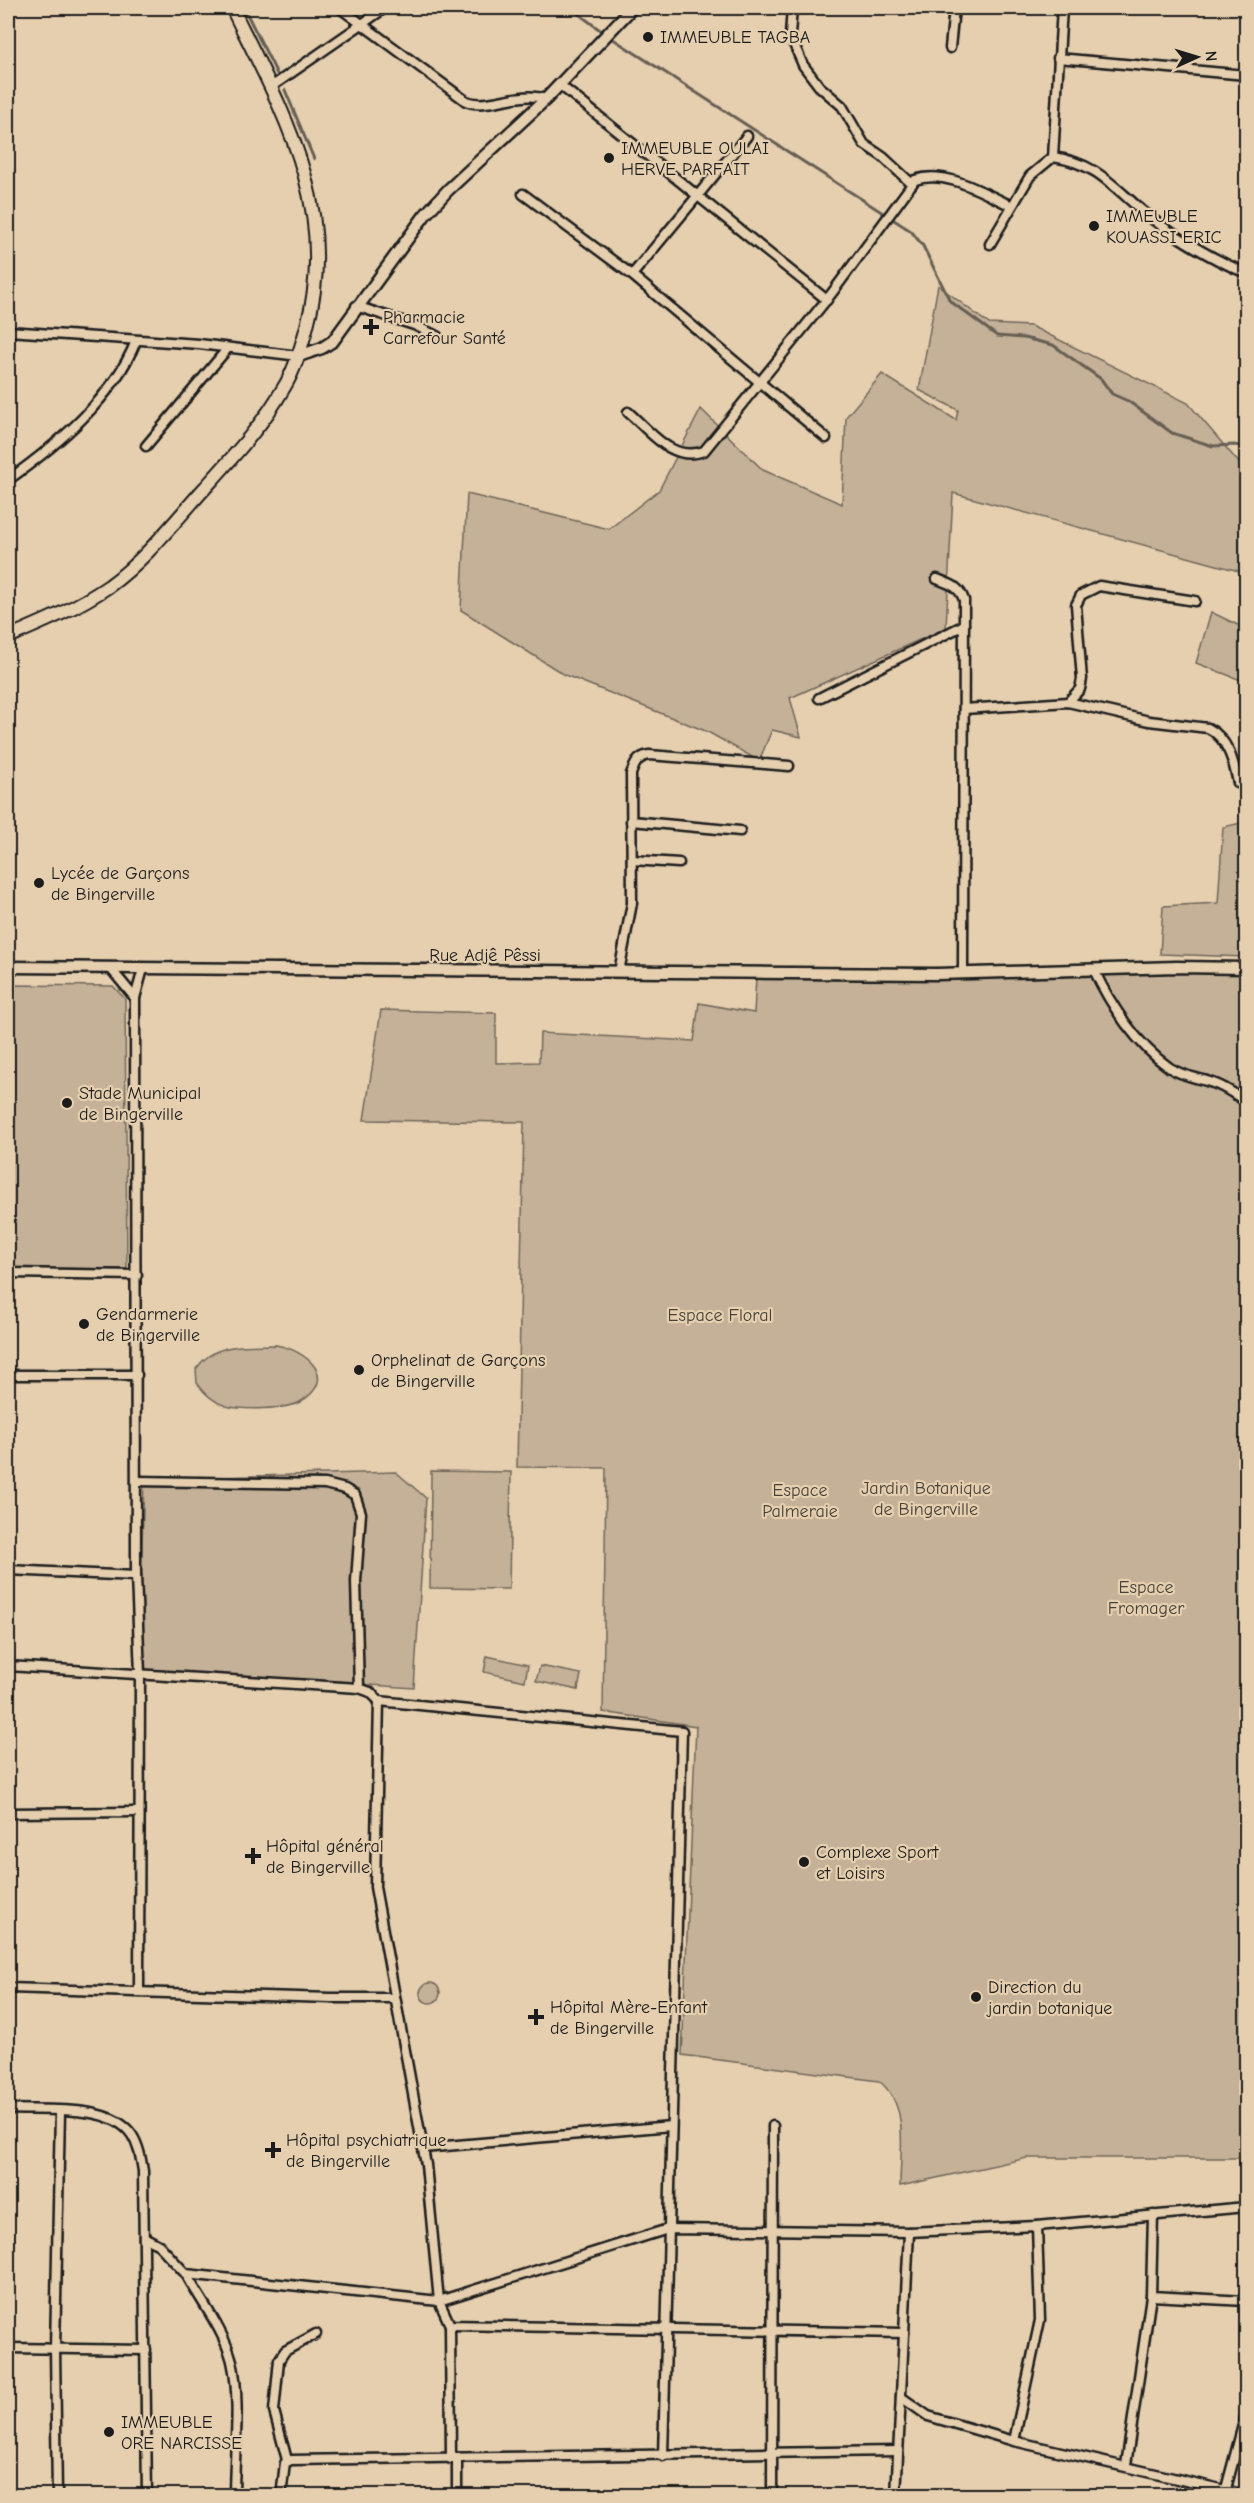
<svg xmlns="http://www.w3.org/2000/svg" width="1254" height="2503" font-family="'Comic Neue',sans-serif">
	<rect width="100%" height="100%" fill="#e5cfaf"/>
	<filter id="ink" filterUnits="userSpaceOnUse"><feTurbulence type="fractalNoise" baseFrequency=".0167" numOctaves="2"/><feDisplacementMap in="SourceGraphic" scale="12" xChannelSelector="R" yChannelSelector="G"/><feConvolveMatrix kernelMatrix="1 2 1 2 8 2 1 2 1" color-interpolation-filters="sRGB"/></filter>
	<g filter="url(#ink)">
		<g fill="#c4b197" stroke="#70665a" stroke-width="1.5">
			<path d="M938,285L989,324L1031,326L1188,403L1246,471V573L953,493L946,628L790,698L801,737L772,730L759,761L708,732L565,675L461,610L467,494L609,529L659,490L701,409L763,470L842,504L846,417L882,374L956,420L958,410L919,390Z"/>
			<path d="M1211,612L1246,629V682L1196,663Z"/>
			<path d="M1246,822V957L1160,954L1163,906L1218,903L1223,827Z"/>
			<path d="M958,971H1246V2158H1027L900,2186C900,2150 910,2106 879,2081L682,2055L696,1726L603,1712L606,1468L517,1467L524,1122L364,1120L381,1010L496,1013V1063L539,1062L540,1033L694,1041L699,1003L754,1013L756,977Z"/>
			<path d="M8,985L113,986L125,999L127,1269L8,1268Z"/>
			<path d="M276,1345C307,1350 340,1379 300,1402C286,1410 241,1410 226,1406C213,1402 204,1393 197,1383L196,1369C215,1341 246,1346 276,1345Z"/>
			<path d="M431,1471L511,1472L509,1589L430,1588Z"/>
			<path d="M396,1472L426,1498L414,1688L138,1669L144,1479Z"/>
			<path d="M487,1656L528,1665L525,1681L484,1672Z"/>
			<path d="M540,1666L581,1674L578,1690L536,1681Z"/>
			<circle cx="430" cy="1993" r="10"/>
		</g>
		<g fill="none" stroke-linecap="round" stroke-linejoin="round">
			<g stroke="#665e53" stroke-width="3">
				<path d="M244,8L277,74"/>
				<path d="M571,8L604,33"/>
				<path d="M610,37L911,231L923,246L950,301L997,336L1024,338L1053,345L1101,379L1112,394L1128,401L1172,433L1213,446L1234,445L1246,447"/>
				<path d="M285,90L314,159"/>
			</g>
			<g stroke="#1c1c1c" stroke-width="13">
				<g id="minor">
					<path d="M340,8L466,101C488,110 519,90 546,99"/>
					<path d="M792,8L790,35L803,65L819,86L842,106L864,144L883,157L912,184"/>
					<path d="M950,48L954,8"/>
					<path d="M1058,58L1246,75"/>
					<path d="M560,85L827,300"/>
					<path d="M271,87L385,8"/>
					<path d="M1246,92V121"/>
					<path d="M1053,157L1062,8"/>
					<path d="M523,194L632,275L826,438"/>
					<path d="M990,244L1030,176L1053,157C1094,163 1109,182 1139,208C1166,232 1214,260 1246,273"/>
					<path d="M632,275L747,136"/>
					<path d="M356,306L414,325L437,336"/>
					<path d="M8,331L199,344L299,356"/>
					<path d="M628,412C650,431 672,463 704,451L832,293L915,180C946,169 983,193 1010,205"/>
					<path d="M146,446L228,348"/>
					<path d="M8,480C57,445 113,399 136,341"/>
					<path d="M937,579C950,584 959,586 964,600L963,973"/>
					<path d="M819,698L964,625"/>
					<path d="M1068,702L1080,689L1082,679L1076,605L1081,595L1099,586L1195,601"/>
					<path d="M964,709L1068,702L1149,721L1208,728C1228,738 1234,763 1238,783"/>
					<path d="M631,821L740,831"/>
					<path d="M632,860L679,863"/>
					<path d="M111,969L135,998"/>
					<path d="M1094,970C1111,1006 1137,1045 1170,1068C1185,1078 1203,1078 1218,1085C1228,1089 1237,1096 1246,1101"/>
					<path d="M619,972L632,903L631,774C635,763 638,757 649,755L789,766"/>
					<path d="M8,1273L137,1275"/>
					<path d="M8,1375H137"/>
					<path d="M137,1481L325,1484L345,1489L355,1495L361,1513L356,1581L359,1688"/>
					<path d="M8,1570L136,1576"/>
					<path d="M8,1666L359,1688L370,1692L379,1701L682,1731L663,2456"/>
					<path d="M379,1701L375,1887L426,2165L439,2301L450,2325L904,2333"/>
					<path d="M8,1813L139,1812"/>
					<path d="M8,1988L331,1998H394"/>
					<path d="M139,1991L140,1674L136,1576L135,998L143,969"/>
					<path d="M8,2109C42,2111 111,2103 132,2135C139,2146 141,2159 143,2171L147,2496"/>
					<path d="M423,2148L671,2126"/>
					<path d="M1153,2215L1151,2296L1246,2301"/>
					<path d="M144,2237L159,2245L186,2274L439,2301L668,2229L909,2232L1037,2226L1246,2207"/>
					<path d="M186,2274C201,2301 224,2331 232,2361C241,2400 234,2454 234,2496"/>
					<path d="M450,2325L451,2459"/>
					<path d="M8,2348L146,2350"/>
					<path d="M901,2397L928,2416L1014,2441L1246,2495"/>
					<path d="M1014,2441L1040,2320L1037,2226"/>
					<path d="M287,2460L274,2411L279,2360L285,2351L316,2334"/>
					<path d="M1126,2465L1151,2296"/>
					<path d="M57,2496L55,2349L60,2112"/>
					<path d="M281,2496L285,2463L291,2460L898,2451"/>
					<path d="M457,2496V2459"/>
					<path d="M772,2496L773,2126"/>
					<path d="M896,2496L909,2232"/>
					<path d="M1224,2496L1246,2414"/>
				</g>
			</g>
			<g stroke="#1c1c1c" stroke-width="15">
				<g id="tertiary">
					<path d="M299,356L322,348L333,341L425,215L448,190L546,99L632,8"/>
					<path d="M8,967L937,974L1176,967L1246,968"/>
				</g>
			</g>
			<g stroke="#1c1c1c" stroke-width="16">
				<path id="secondary" d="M8,637C43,622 77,608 109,586C145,560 174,522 204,489C232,458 262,426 283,389C295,370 301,348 307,326C339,207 282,110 232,8"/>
			</g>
			<use href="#minor" stroke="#e5cfaf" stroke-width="8"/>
			<use href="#tertiary" stroke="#e5cfaf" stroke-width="10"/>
			<use href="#secondary" stroke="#e5cfaf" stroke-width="12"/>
		</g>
	</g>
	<g fill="#1c1c1c" stroke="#e5cfaf" stroke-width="2">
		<circle cx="648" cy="37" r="6"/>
		<circle cx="609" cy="158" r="6"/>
		<circle cx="1094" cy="226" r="6"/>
		<path d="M368 318h6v6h6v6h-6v6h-6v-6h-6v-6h6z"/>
		<circle cx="39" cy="883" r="6"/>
		<circle cx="67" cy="1103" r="6"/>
		<circle cx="84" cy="1324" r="6"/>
		<circle cx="359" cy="1370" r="6"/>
		<path d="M250 1847h6v6h6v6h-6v6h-6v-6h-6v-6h6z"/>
		<circle cx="804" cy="1862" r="6"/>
		<circle cx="976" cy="1997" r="6"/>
		<path d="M533 2008h6v6h6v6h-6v6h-6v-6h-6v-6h6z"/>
		<path d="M270 2141h6v6h6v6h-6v6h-6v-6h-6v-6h6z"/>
		<circle cx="109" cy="2432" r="6"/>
	</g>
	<g text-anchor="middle" stroke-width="4.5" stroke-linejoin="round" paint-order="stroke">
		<g font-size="18" fill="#1c1c1c" stroke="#e5cfaf" text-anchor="start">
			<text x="660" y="43">IMMEUBLE TAGBA</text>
			<text x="621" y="154">IMMEUBLE OULAI<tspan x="621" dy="21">HERVE PARFAIT</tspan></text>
			<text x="1106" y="222">IMMEUBLE<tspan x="1106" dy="21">KOUASSI ERIC</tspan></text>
			<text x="383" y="323">Pharmacie<tspan x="383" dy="21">Carrefour Santé</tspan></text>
			<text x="51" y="879">Lycée de Garçons<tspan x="51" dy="21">de Bingerville</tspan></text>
			<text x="79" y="1099">Stade Municipal<tspan x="79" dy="21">de Bingerville</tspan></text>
			<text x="96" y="1320">Gendarmerie<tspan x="96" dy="21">de Bingerville</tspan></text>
			<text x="371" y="1366">Orphelinat de Garçons<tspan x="371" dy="21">de Bingerville</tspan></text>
			<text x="266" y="1852">Hôpital général<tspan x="266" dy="21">de Bingerville</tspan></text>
			<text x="816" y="1858">Complexe Sport<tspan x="816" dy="21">et Loisirs</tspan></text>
			<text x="988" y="1993">Direction du<tspan x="988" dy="21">jardin botanique</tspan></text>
			<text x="550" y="2013">Hôpital Mère-Enfant<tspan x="550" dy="21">de Bingerville</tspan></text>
			<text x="286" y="2146">Hôpital psychiatrique<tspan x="286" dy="21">de Bingerville</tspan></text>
			<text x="121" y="2428">IMMEUBLE<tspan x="121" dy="21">ORE NARCISSE</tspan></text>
		</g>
		<g font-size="18" fill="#1c1c1c" stroke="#e5cfaf">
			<text x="485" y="961">Rue Adjê Pêssi</text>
		</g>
		<g font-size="18" fill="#46413b" stroke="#e5cfaf">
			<text x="720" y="1321">Espace Floral</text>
			<text x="926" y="1494">Jardin Botanique<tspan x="926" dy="21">de Bingerville</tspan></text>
			<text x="800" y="1496">Espace<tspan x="800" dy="21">Palmeraie</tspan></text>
			<text x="1146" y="1593">Espace<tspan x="1146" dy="21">Fromager</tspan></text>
		</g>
	</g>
	<rect width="1254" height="2503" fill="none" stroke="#e5cfaf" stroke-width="30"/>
	<rect x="15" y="15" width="1224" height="2473" fill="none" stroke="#1c1c1c" stroke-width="2" filter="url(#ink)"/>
	<g transform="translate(1197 57) rotate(86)" stroke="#e5cfaf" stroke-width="4.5" paint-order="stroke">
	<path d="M0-4.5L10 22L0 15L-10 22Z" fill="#1c1c1c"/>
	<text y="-9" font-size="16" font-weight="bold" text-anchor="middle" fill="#1c1c1c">N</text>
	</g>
</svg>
